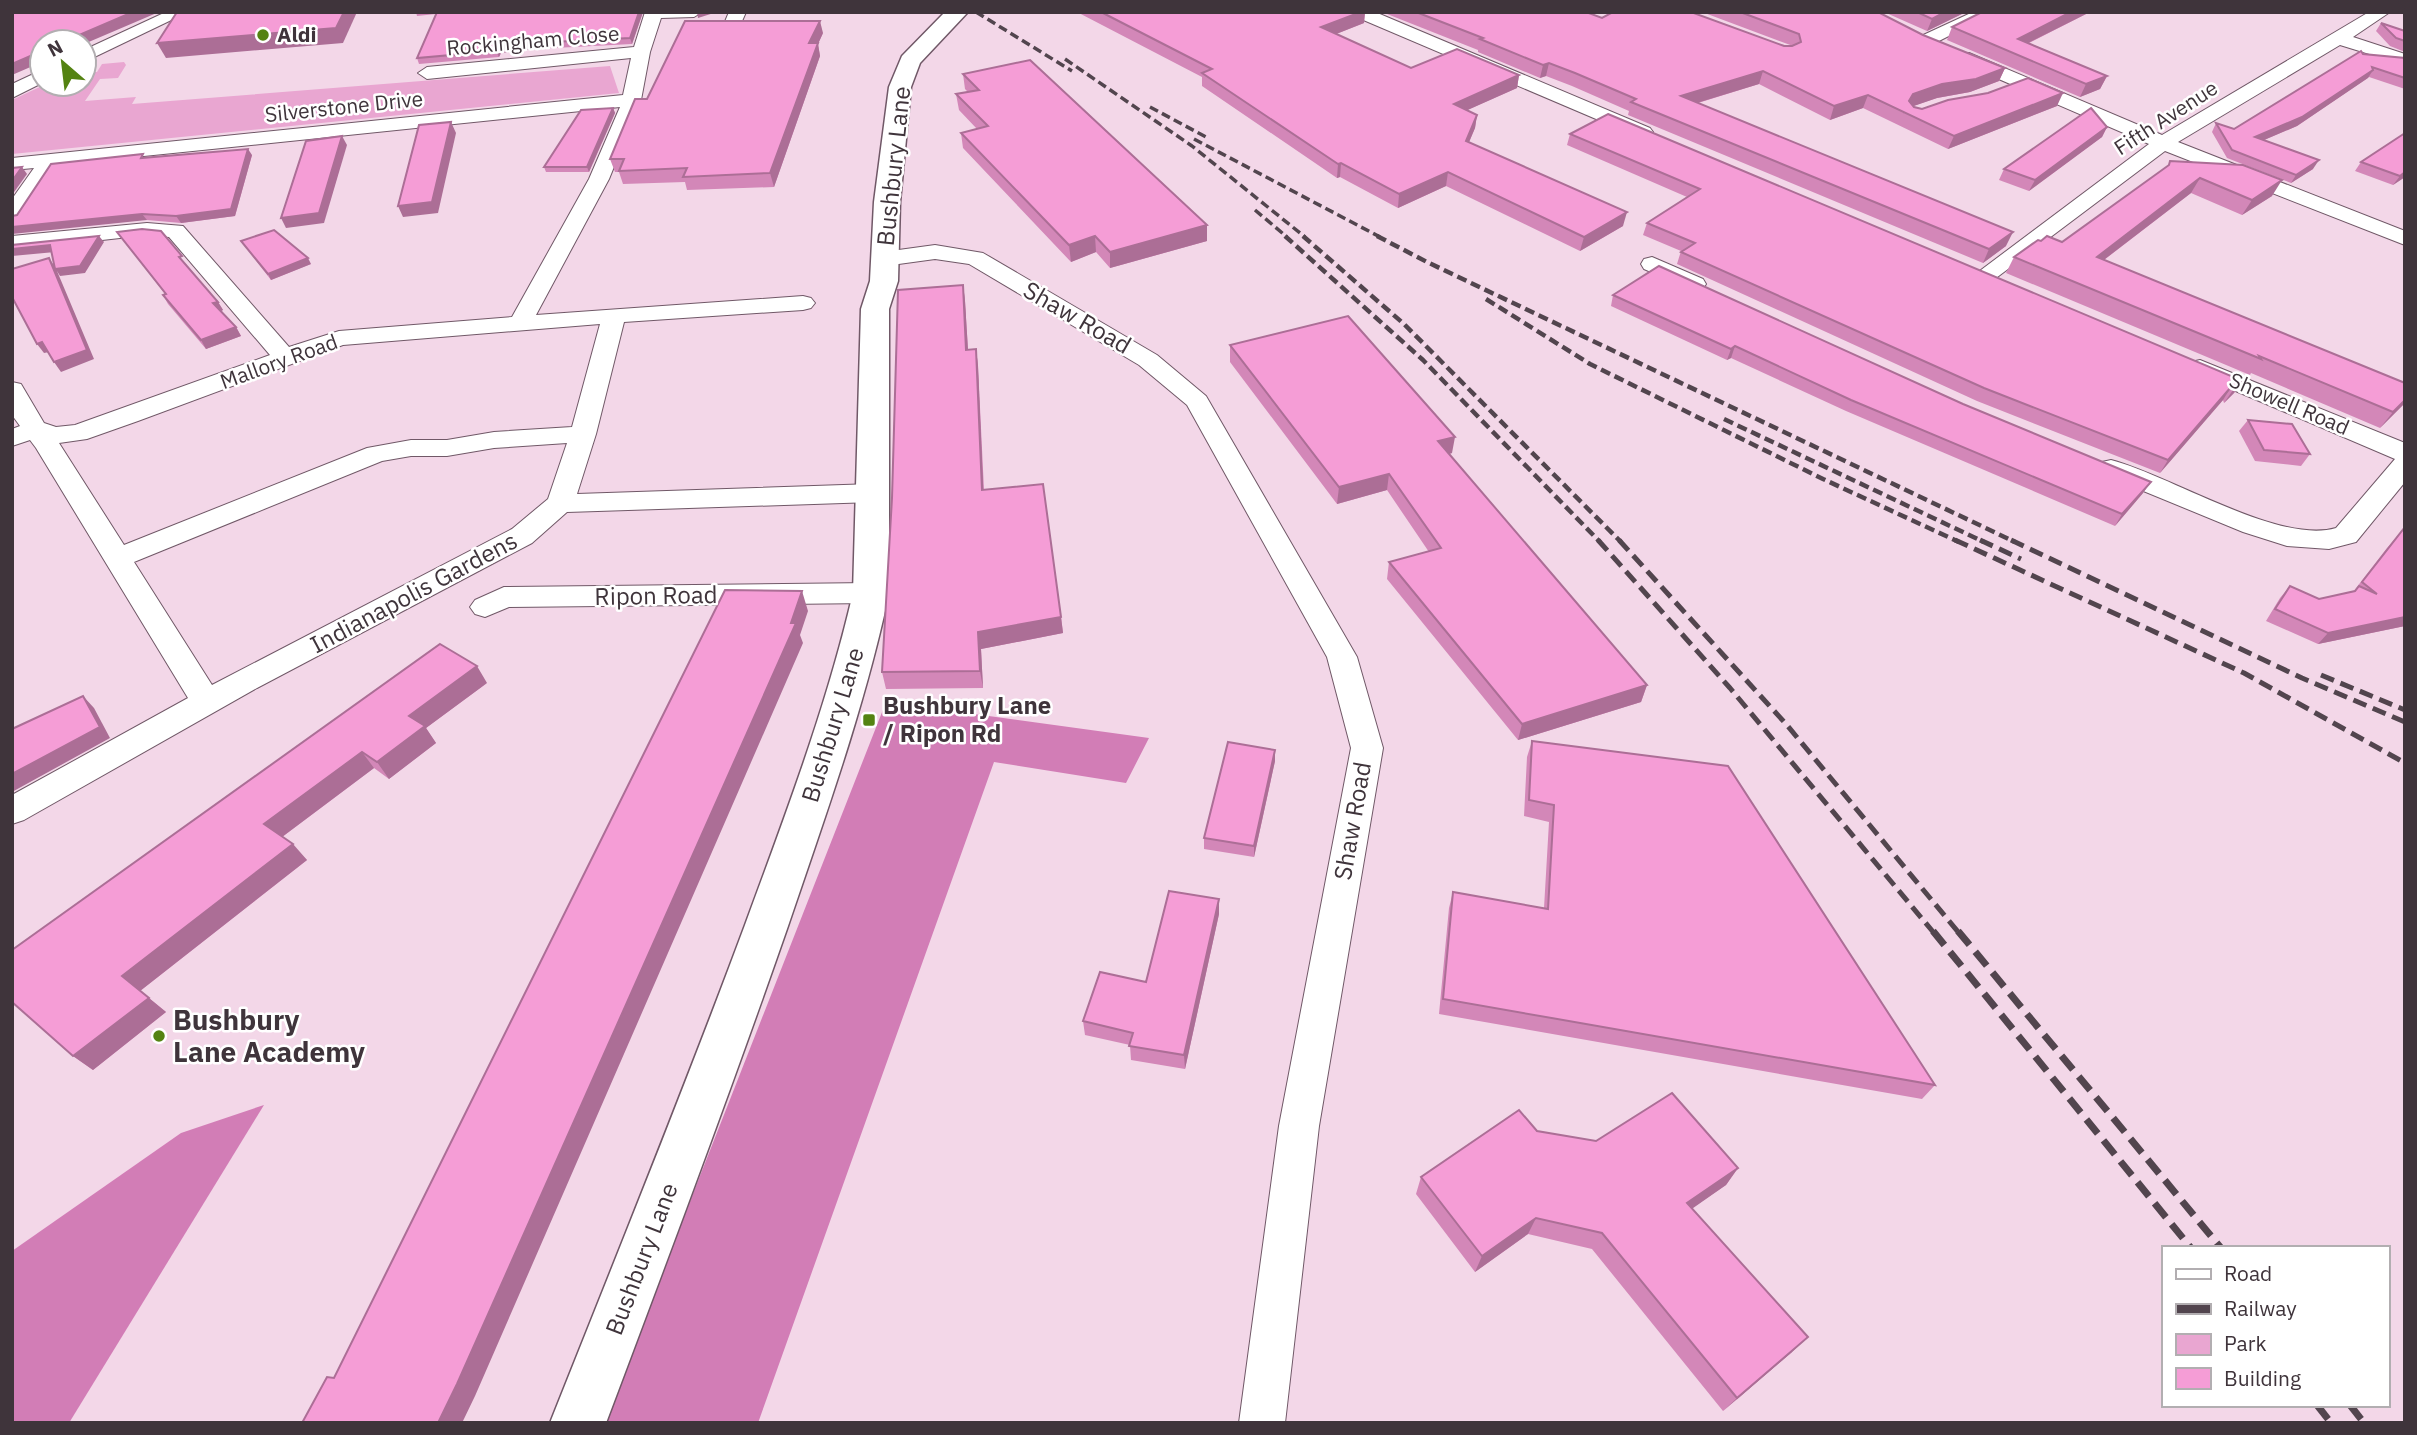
<svg xmlns="http://www.w3.org/2000/svg" width="2417" height="1435" font-family="'IBM Plex Sans',sans-serif">
	<rect width="100%" height="100%" fill="#f3d7e8"/>
	<path fill="#e9a6d1" d="M124,62L126,65L118,78L100,79L85,101L136,97L132,104L610,66L619,93L12,154V100L46,84H84V72H97L102,64Z"/>
	<g fill="#d27db6">
		<path d="M886,702L1149,738L1126,783L994,762L758,1423H603Z"/>
		<path d="M264,1105L69,1423H12V1251L181,1133Z"/>
	</g>
	<g fill="none" stroke-linecap="round" stroke-linejoin="round">
		<g stroke="#705867" stroke-width="2">
			<g id="street">
				<path d="M166,12H188L84,62V50Z"/>
				<path d="M645,12H702L694,17L661,18L650,52L641,100L609,179L536,315L803,296L811,298L815,303L811,308L803,310L624,322L596,434L577,494L873,484L883,487L886,493L883,499L873,502L567,512L532,543L257,688L24,820L12,824V795L188,698L36,448L30,440L12,446V429L20,426L12,415V382L21,384L44,423L56,427L75,425L270,355L169,237L147,235L12,250V236L147,223L183,226L289,347L339,331L512,317L589,179L620,107L56,165L20,220L12,221V199L34,168L12,170V158L623,95L631,58L427,79L418,73L427,67L634,47ZM600,324L572,427L494,432L447,440H411L367,448L124,545L59,443L87,439L138,421L343,345ZM567,443L548,499L512,529L212,685L134,562L382,461L411,456H447L494,448Z"/>
				<path d="M729,12H746L739,28L733,29L724,24Z"/>
				<path d="M1352,12H1375L1650,128L1653,132L1643,138L1636,136L1354,16Z"/>
				<path d="M1973,12H1996L1931,45H1919L1916,41L1919,37Z"/>
				<path d="M2369,12H2390L2353,37L2405,54V65L2340,45L2178,142L2405,231V245L2165,151L1992,281H1976L1973,276L2149,144L1957,61L1954,57L1957,53H1969L2162,135Z"/>
				<path d="M42,70V83L12,98V84Z"/>
				<path d="M935,245L983,253L1157,355L1206,396L1357,657L1383,748L1319,1126L1285,1423H1239L1279,1126L1351,748L1327,657L1187,405L1139,365L969,264L935,259L884,266L876,264L873,259L876,254L884,252Z"/>
				<path d="M1652,257L1703,279L1706,284L1703,289L1695,291L1644,269L1641,264L1644,259Z"/>
				<path d="M2200,360L2405,443V482L2356,542L2329,549L2287,546L2243,532L2102,474L2098,468L2102,462L2111,460C2170,475 2279,545 2336,528L2395,459L2191,372L2188,367L2191,362Z"/>
				<path d="M871,583L881,586L885,593L881,600L871,603L509,607L485,617L475,614L470,607L475,600L504,587Z"/>
			</g>
		</g>
		<g stroke="#705867" stroke-width="3">
			<path id="secondary" d="M945,12H968L920,63L911,87L900,202L898,281L889,309V593C865,706 825,817 788,926C730,1093 668,1258 606,1423H550C616,1257 683,1092 745,925C785,816 827,706 853,593L861,309L870,281L874,202L889,87L902,56Z"/>
		</g>
		<use href="#street" fill="#fff" fill-rule="evenodd"/>
		<use href="#secondary" fill="#fff" fill-rule="evenodd"/>
		<g stroke="#52454e" stroke-width="3.5" stroke-dasharray="9 4.5" stroke-linecap="butt">
			<path d="M976,12L1072,71"/>
			<path d="M1065,59L1192,146L1305,237"/>
			<path d="M1150,107L1208,138"/>
			<path d="M1194,139L1380,237"/>
			<path d="M1255,210L1287,237"/>
		</g>
		<g stroke="#52454e" stroke-width="4.5" stroke-dasharray="10 5" stroke-linecap="butt">
			<path d="M1285,236L1423,360L1600,542"/>
			<path d="M1303,236L1404,324L1621,542"/>
			<path d="M1377,236L1427,262L2015,542"/>
			<path d="M1486,299L1590,364L1823,479L1959,542"/>
			<path d="M1724,419L1984,542"/>
		</g>
		<g stroke="#52454e" stroke-width="5" stroke-dasharray="14 7" stroke-linecap="butt">
			<path d="M1598,540L1730,688L1934,933"/>
			<path d="M1619,540L1786,724L1959,933"/>
			<path d="M1955,540L2244,673L2405,763"/>
			<path d="M1980,540L2021,559"/>
			<path d="M2011,540L2302,678L2405,722"/>
			<path d="M2321,675L2405,710"/>
		</g>
		<g stroke="#52454e" stroke-width="7" stroke-dasharray="18 9" stroke-linecap="butt">
			<path d="M1933,931L2191,1248"/>
			<path d="M1958,931L2221,1248"/>
			<path d="M2317,1405L2331,1423"/>
			<path d="M2350,1405L2364,1423"/>
		</g>
	</g>
	<g fill="#d387b8">
		<path d="M416,12H643L632,44L535,49L501,53L499,57L419,64L417,58L436,14L417,16Z"/>
		<path d="M1077,12H1365L1364,23L1336,34L1411,68L1519,75L1517,88L1467,110L1477,115L1475,128L1469,142L1623,226L1580,251L1446,186L1398,208L1340,177L1337,178L1202,86V77Z"/>
		<path d="M1382,12H1586L1602,18L1792,46H1793L1702,12H1878L1923,35L2005,68L1999,81L1970,92L1937,98L1913,106L1914,107L1922,109L2057,106L1948,149L1863,108L1830,120L1759,84L1698,103L2006,246L1983,263L1628,115L1629,111L1572,86L1546,76L1540,78L1478,52V50Z"/>
		<path d="M1884,12H1966L1927,31Z"/>
		<path d="M1982,12H2090L2029,43L2107,76L2100,89L2080,97L1947,40L1952,27Z"/>
		<path d="M2381,23L2405,31V52L2390,46L2376,31Z"/>
		<path d="M823,33L818,44L820,56L774,187L687,190L685,182L623,184L619,172H615L610,159L647,99Z"/>
		<path d="M2363,54L2405,58V89L2369,77L2297,126L2264,140L2313,169L2291,183L2227,158L2212,132L2216,123L2234,129Z"/>
		<path d="M963,74L1207,225V241L1110,268L1096,252L1071,262L963,148L961,133L977,129L959,110L956,94L968,92L965,89Z"/>
		<path d="M613,108L615,113L589,172H546L544,167Z"/>
		<path d="M2107,127L2102,137L2029,191L1999,180L2004,169Z"/>
		<path d="M2405,133V177L2393,185L2355,171L2361,162Z"/>
		<path d="M1570,134L2243,381L2234,393L2224,403L2223,400L2160,473L1977,401L1677,264L1681,251L1643,235L1647,223L1687,197L1567,145Z"/>
		<path d="M252,155L235,216L181,223L147,220L17,215L145,158Z"/>
		<path d="M2170,161L2272,196L2242,215L2191,193L2104,260L2405,403L2380,428L2251,373L2250,375L2006,273L2014,257L2041,241L2062,242L2167,167Z"/>
		<path d="M117,232L187,265H186L218,302L223,310L221,311L236,327L241,336L206,349L168,304L163,295L165,294Z"/>
		<path d="M241,241L311,264L271,280Z"/>
		<path d="M963,285L965,301L968,350L976,349L978,366L984,490L1061,617L1063,633L981,649L983,688L886,689L882,672Z"/>
		<path d="M1613,295L2143,493L2115,526L1846,411L1731,358L1727,360L1611,306Z"/>
		<path d="M1230,345L1452,453L1449,454L1647,685L1641,702L1518,740L1387,579L1389,562L1429,552L1387,490L1337,504L1230,362Z"/>
		<path d="M2248,420L2310,454L2301,466L2255,461L2239,431Z"/>
		<path d="M2405,527V626L2318,644L2266,621L2280,598L2290,586L2319,599L2353,592L2387,548Z"/>
		<path d="M487,683L426,728L436,743L389,779L374,768L282,837L307,860L140,991L166,1012L93,1070L73,1056L12,950Z"/>
		<path d="M1532,741L1935,1085L1922,1099L1439,1014L1449,908L1453,892L1544,908L1549,822L1524,816L1527,757Z"/>
		<path d="M1275,750V761L1254,857L1204,849V838Z"/>
		<path d="M1219,899V914L1185,1069L1131,1060L1130,1045L1085,1035L1083,1021L1146,982Z"/>
		<path d="M1537,1131L1738,1168L1726,1185L1692,1208L1792,1352L1723,1411L1592,1249L1528,1234L1475,1272L1416,1194L1421,1177Z"/>
	</g>
	<g fill="#ac6e96">
		<path d="M133,12H159L84,44V42H63Z"/>
		<path d="M344,12H357L343,43L166,58L157,43Z"/>
		<path d="M639,12H643L632,44L630,38Z"/>
		<path d="M697,12H717L698,18Z"/>
		<path d="M1361,12H1365L1364,23L1321,40V27Z"/>
		<path d="M1945,12H1966L1927,31L1932,19Z"/>
		<path d="M2071,12H2090L2012,51L2018,39Z"/>
		<path d="M820,21L823,33L818,44L820,56L774,187L770,173L809,43Z"/>
		<path d="M532,43L535,49L501,53L499,57L496,51L498,47Z"/>
		<path d="M42,51V62L12,75V64Z"/>
		<path d="M1549,63L1546,76L1540,78L1543,65Z"/>
		<path d="M2005,68L1999,81L1970,92L1937,98L1908,108L1903,114L1909,101L1913,94L1942,84Z"/>
		<path d="M2373,70L2368,78L2297,126L2250,146L2255,137Z"/>
		<path d="M1763,71L1759,84L1677,109L1681,96Z"/>
		<path d="M1519,75L1517,88L1452,117L1454,104Z"/>
		<path d="M2107,76L2100,89L2080,97L2086,84Z"/>
		<path d="M2063,93L2057,106L1948,149L1954,136Z"/>
		<path d="M1868,95L1863,108L1830,120L1834,106Z"/>
		<path d="M613,108L615,113L589,172L587,167Z"/>
		<path d="M1477,115L1475,128L1464,154L1466,141Z"/>
		<path d="M451,122L456,133L438,213L403,217L398,206Z"/>
		<path d="M2107,127L2102,137L2029,191L2035,180Z"/>
		<path d="M342,136L347,145L324,223L286,228L281,218Z"/>
		<path d="M248,149L252,155L235,216L181,223L176,216Z"/>
		<path d="M2319,160L2313,169L2291,183L2296,175Z"/>
		<path d="M1341,163L1340,177L1337,178L1338,164Z"/>
		<path d="M22,167L27,174L12,195V181Z"/>
		<path d="M1448,172L1446,186L1398,208L1399,194Z"/>
		<path d="M2405,172V177L2393,185L2400,176Z"/>
		<path d="M2200,178L2191,193L2088,272L2097,257Z"/>
		<path d="M2282,180L2272,196L2242,215L2252,200Z"/>
		<path d="M1627,212L1623,226L1580,251L1584,237Z"/>
		<path d="M142,214L147,220L12,234V227Z"/>
		<path d="M1207,225V241L1110,268V252Z"/>
		<path d="M2013,232L2006,246L1983,263L1989,249Z"/>
		<path d="M99,236L104,242L85,273L60,276L57,271L94,359L61,372L54,362L49,258L55,267Z"/>
		<path d="M1095,236L1096,252L1071,262L1069,245Z"/>
		<path d="M50,245L55,252L12,256V249Z"/>
		<path d="M308,258L311,264L271,280L268,274Z"/>
		<path d="M963,285L965,301L969,367L966,350Z"/>
		<path d="M218,302L223,310L219,312L213,303Z"/>
		<path d="M236,327L241,336L206,349L201,340Z"/>
		<path d="M42,342L49,352L44,353L37,344Z"/>
		<path d="M1735,346L1731,358L1727,360L1731,349Z"/>
		<path d="M976,349L978,366L984,507L982,490Z"/>
		<path d="M2243,381L2234,393L2224,403L2233,390Z"/>
		<path d="M2231,387L2223,400L2160,473L2168,460Z"/>
		<path d="M2405,400V403L2380,428L2393,412Z"/>
		<path d="M1455,437L1452,453L1435,458L1438,441Z"/>
		<path d="M1389,474L1387,490L1337,504L1339,487Z"/>
		<path d="M2151,482L2143,493L2115,526L2122,514Z"/>
		<path d="M802,591L808,611L800,635L803,643L475,1396L462,1423H438L791,623Z"/>
		<path d="M1061,617L1063,633L981,649L983,688L980,671L978,632Z"/>
		<path d="M2405,617V626L2318,644L2328,633Z"/>
		<path d="M477,666L487,683L426,728L436,743L389,779L377,762L409,716Z"/>
		<path d="M1647,685L1641,702L1518,740L1522,724Z"/>
		<path d="M83,696L94,708L110,738L12,792V774Z"/>
		<path d="M1275,750V761L1254,857V846Z"/>
		<path d="M362,752L374,768L278,840L264,824Z"/>
		<path d="M293,844L307,860L140,991L122,976Z"/>
		<path d="M1219,899V914L1185,1069L1184,1055Z"/>
		<path d="M149,998L166,1012L93,1070L73,1056Z"/>
		<path d="M1738,1168L1726,1185L1676,1220L1687,1203Z"/>
		<path d="M1536,1218L1528,1234L1475,1272L1482,1256Z"/>
		<path d="M1808,1337L1792,1352L1723,1411L1737,1398Z"/>
	</g>
	<g fill="#f59dd6" stroke="#ac6e96" stroke-width="2">
		<path d="M12,12H133L63,42H42V51L12,64Z"/>
		<path d="M177,12H344L336,28L157,43Z"/>
		<path d="M437,12H639L630,38L532,43L498,47L496,51L417,58Z"/>
		<path d="M1101,12H1361L1321,27L1411,68L1457,49L1519,75L1454,104L1477,115L1466,141L1627,212L1584,237L1448,172L1399,194L1341,163L1338,164L1202,73L1212,69Z"/>
		<path d="M1416,12H1586L1602,18L1613,12H1691L1784,46H1792L1801,42L1799,34L1740,12H1878L1923,35L2005,68L1976,79L1942,84L1913,94L1909,101L1914,107L1922,109L1948,100L1988,93L2028,78L2063,93L1954,136L1868,95L1834,106L1763,71L1681,96L2013,232L1989,249L1631,102L1636,99L1575,73L1549,63L1543,65L1480,39L1483,38Z"/>
		<path d="M1917,12H1945L1932,19Z"/>
		<path d="M1982,12H2071L2018,39L2107,76L2086,84L1952,27Z"/>
		<path d="M685,21H820L809,43H818L770,173L683,177L687,168L619,171L624,159H610L635,99H647Z"/>
		<path d="M2381,23L2405,31V41L2396,38Z"/>
		<path d="M2361,51L2363,54L2405,58V78L2372,67L2373,70L2302,117L2255,137L2319,160L2296,175L2232,150L2216,123L2234,129Z"/>
		<path d="M1030,60L1207,225L1110,252L1095,236L1069,245L961,133L988,126L956,94L979,90L963,74Z"/>
		<path d="M613,108L587,167H544L581,110Z"/>
		<path d="M2091,108L2107,127L2035,180L2004,169Z"/>
		<path d="M1608,114L2243,381L2233,390L2231,387L2168,460L1984,388L1681,252L1695,243L1647,223L1700,189L1570,134Z"/>
		<path d="M451,122L432,202L398,206L419,125Z"/>
		<path d="M2405,133V172L2400,176L2361,162Z"/>
		<path d="M342,136L319,213L281,218L306,141Z"/>
		<path d="M248,149L231,209L176,216L142,214L12,227V216L17,215L51,164L143,154L141,158Z"/>
		<path d="M2170,161L2243,165L2282,180L2252,200L2200,178L2097,257L2405,383V400L2393,412L2259,356L2261,359L2014,257L2038,240L2041,241L2047,236L2062,242L2169,165Z"/>
		<path d="M22,167L12,181V168Z"/>
		<path d="M142,229L161,231L182,256L179,257L218,302L213,303L236,327L201,340L163,295L166,294L117,232Z"/>
		<path d="M274,230L308,258L268,274L241,241Z"/>
		<path d="M99,236L80,266L55,269L50,245L12,249V245Z"/>
		<path d="M49,258L87,350L54,362L42,342L37,344L12,297V269Z"/>
		<path d="M1659,266L1963,404L2151,482L2122,514L1851,400L1735,346L1731,349L1613,295Z"/>
		<path d="M963,285L966,350L976,349L982,490L1043,484L1061,617L978,632L980,671L882,672L892,498L898,290Z"/>
		<path d="M1348,316L1455,437L1438,441L1647,685L1522,724L1389,562L1441,548L1389,474L1339,487L1230,345Z"/>
		<path d="M2248,420L2292,424L2310,454L2264,450Z"/>
		<path d="M2405,527V617L2328,633L2275,609L2290,586L2319,599L2355,591L2359,586L2377,594L2362,582Z"/>
		<path d="M725,590L802,591L791,623H796L457,1384L438,1423H302L327,1377L334,1378Z"/>
		<path d="M440,644L477,666L409,716L425,726L377,762L362,752L264,824L293,844L122,976L149,998L73,1056L12,1002V950Z"/>
		<path d="M83,696L100,727L12,774V729Z"/>
		<path d="M1532,741L1728,766L1935,1085L1443,999L1453,892L1548,909L1554,805L1529,800Z"/>
		<path d="M1228,742L1275,750L1254,846L1204,838Z"/>
		<path d="M1169,891L1219,899L1184,1055L1129,1046L1133,1033L1083,1021L1100,972L1146,982Z"/>
		<path d="M1672,1093L1738,1168L1687,1203L1808,1337L1737,1398L1602,1233L1536,1218L1482,1256L1421,1177L1519,1110L1537,1131L1596,1141Z"/>
	</g>
	<g fill="#548312" stroke="#fff" stroke-width="2.5">
		<circle cx="263" cy="35" r="7"/>
		<rect x="862" y="713" width="14" height="14" rx="3.5"/>
		<circle cx="159" cy="1036" r="7"/>
	</g>
	<g text-anchor="middle" stroke-width="5" stroke-linejoin="round" paint-order="stroke">
		<g font-size="21" font-weight="bold" fill="#3f343b" stroke="#fff" text-anchor="start">
			<text x="277" y="42">Aldi</text>
		</g>
		<g font-size="21" fill="#3f343b" stroke="#fff">
			<text transform="translate(533 41) rotate(-5)" y="7">Rockingham Close</text>
			<text transform="translate(344 107) rotate(-6)" y="7">Silverstone Drive</text>
			<text transform="translate(2166 118) rotate(-33)" y="7">Fifth Avenue</text>
			<text transform="translate(279 362) rotate(-20)" y="7">Mallory Road</text>
			<text transform="translate(2289 404) rotate(23)" y="7">Showell Road</text>
		</g>
		<g font-size="24" fill="#3f343b" stroke="#fff">
			<text transform="translate(894 166) rotate(-84)" y="8">Bushbury Lane</text>
			<text transform="translate(1077 318) rotate(30)" y="8">Shaw Road</text>
			<text transform="translate(414 593) rotate(-28)" y="8">Indianapolis Gardens</text>
			<text transform="translate(656 596) rotate(-1)" y="8">Ripon Road</text>
			<text transform="translate(833 725) rotate(-73)" y="8">Bushbury Lane</text>
			<text transform="translate(1353 821) rotate(-80)" y="8">Shaw Road</text>
			<text transform="translate(642 1259) rotate(-69)" y="8">Bushbury Lane</text>
		</g>
		<g font-size="24" font-weight="bold" fill="#3f343b" stroke="#fff" text-anchor="start">
			<text x="883" y="714">Bushbury Lane<tspan x="883" dy="28">/ Ripon Rd</tspan></text>
		</g>
		<g font-size="28" font-weight="bold" fill="#3f343b" stroke="#fff" text-anchor="start">
			<text x="173" y="1030">Bushbury<tspan x="173" dy="32">Lane Academy</tspan></text>
		</g>
	</g>
	<rect width="2417" height="1435" fill="none" stroke="#3f343b" stroke-width="28"/>
	<rect x="2162" y="1246" width="228" height="161" fill="#ffffff" stroke="#b2aeb1" stroke-width="2"/>
	<rect x="2176" y="1269" width="35" height="10" fill="#ffffff" stroke="#b2aeb1" stroke-width="2"/>
	<text x="2224" y="1281" font-size="21" fill="#3f343b">Road</text>
	<rect x="2176" y="1304" width="35" height="10" fill="#52454e" stroke="#b2aeb1" stroke-width="2"/>
	<text x="2224" y="1316" font-size="21" fill="#3f343b">Railway</text>
	<rect x="2176" y="1334" width="35" height="21" fill="#e9a6d1" stroke="#b2aeb1" stroke-width="2"/>
	<text x="2224" y="1351" font-size="21" fill="#3f343b">Park</text>
	<rect x="2176" y="1368" width="35" height="21" fill="#f59dd6" stroke="#b2aeb1" stroke-width="2"/>
	<text x="2224" y="1386" font-size="21" fill="#3f343b">Building</text>
	<g transform="translate(63 63) rotate(332)"><circle r="33" fill="#ffffff" stroke="#b2aeb1" stroke-width="2"/>
	<path d="M0-5L12 26L0 18L-12 26Z" fill="#548312"/>
	<text y="-10" font-size="19" font-weight="bold" text-anchor="middle" fill="#3f343b">N</text>
	</g>
</svg>
